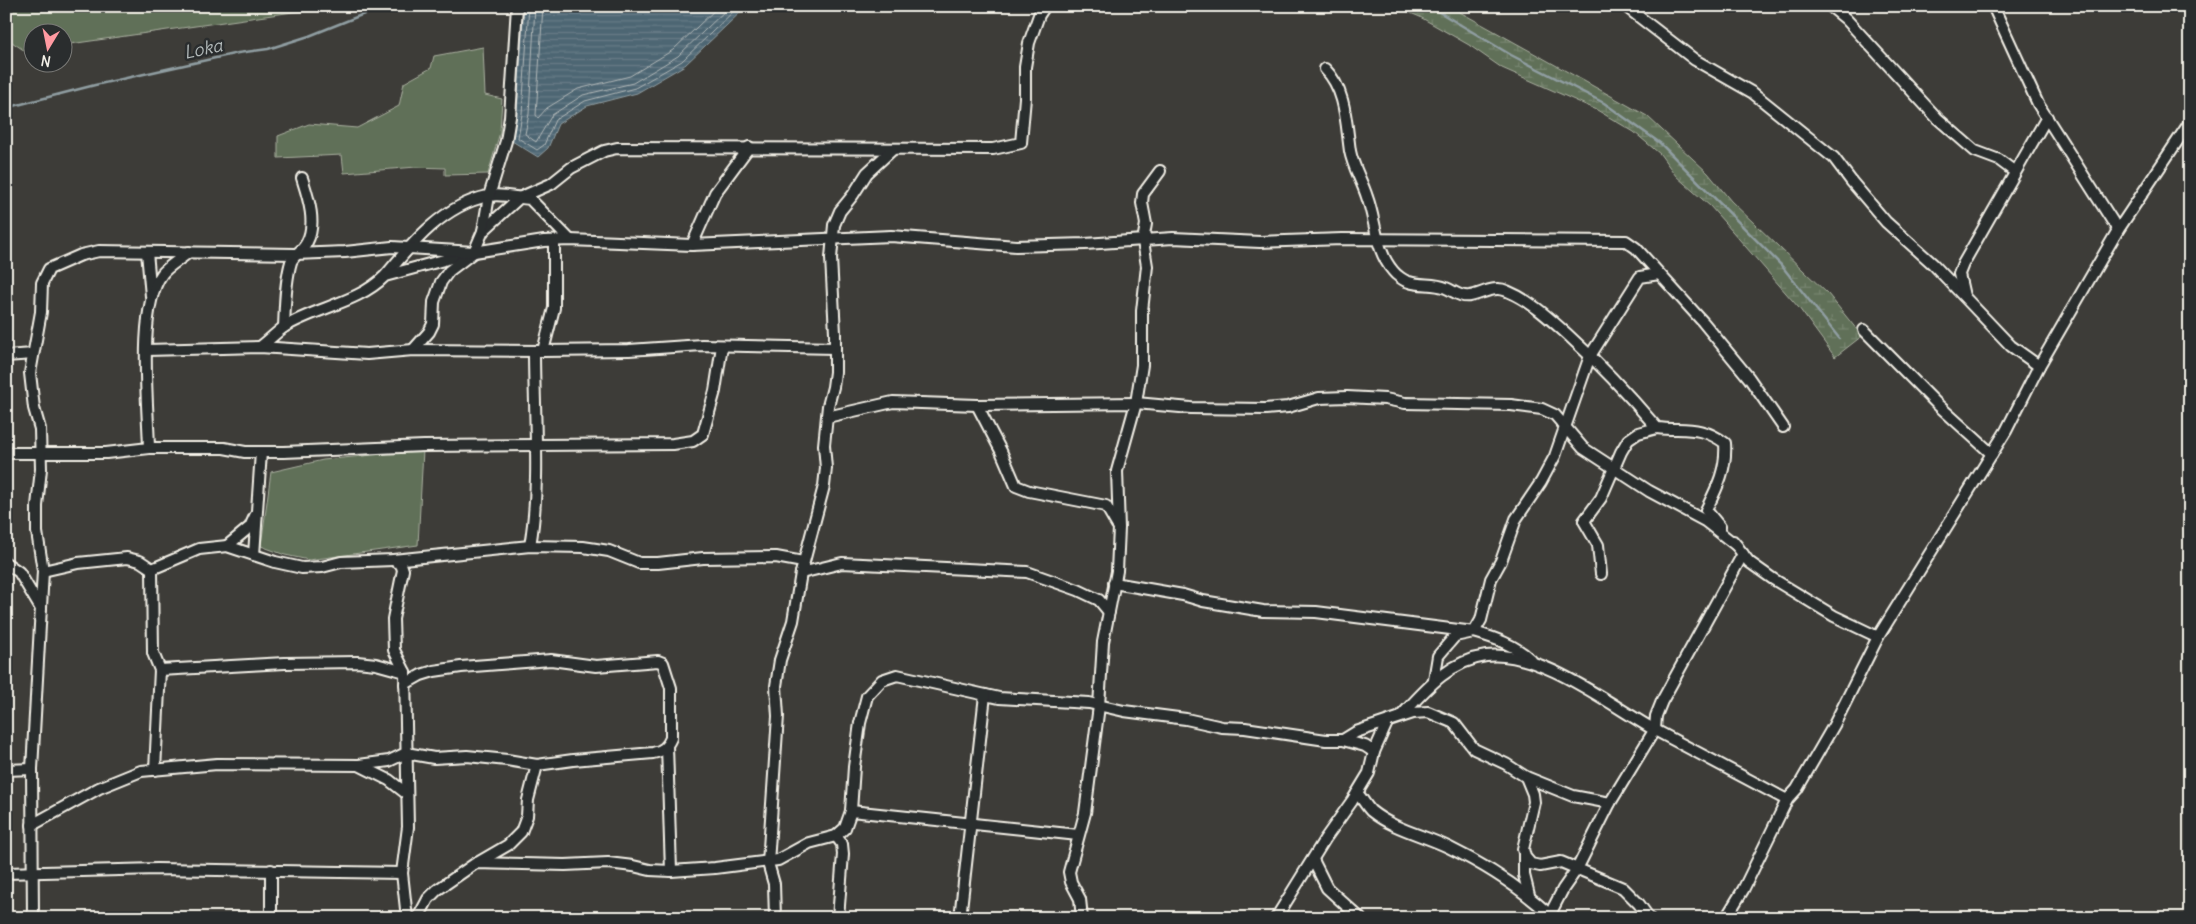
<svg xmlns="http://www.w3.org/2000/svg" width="2196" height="924" font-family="Delius,sans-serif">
	<defs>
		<pattern id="wetland-marsh" width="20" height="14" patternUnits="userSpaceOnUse" patternTransform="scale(1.25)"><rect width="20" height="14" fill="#607058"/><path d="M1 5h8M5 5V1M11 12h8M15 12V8" fill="none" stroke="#778570"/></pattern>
		<pattern id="water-rules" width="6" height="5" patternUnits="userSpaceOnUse" patternTransform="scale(1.25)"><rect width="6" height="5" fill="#4e6673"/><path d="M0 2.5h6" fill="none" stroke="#687c87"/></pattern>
	</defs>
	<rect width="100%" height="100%" fill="#3d3c38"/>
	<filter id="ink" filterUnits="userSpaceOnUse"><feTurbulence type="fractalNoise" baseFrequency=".02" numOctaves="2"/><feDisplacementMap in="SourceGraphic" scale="10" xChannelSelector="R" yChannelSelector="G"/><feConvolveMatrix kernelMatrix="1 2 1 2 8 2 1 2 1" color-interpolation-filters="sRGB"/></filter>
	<g filter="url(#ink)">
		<g fill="#607058" stroke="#aab0a0">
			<path d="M6,6H362L361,8L293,12L63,45L62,32H32V49L25,51L6,38Z"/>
			<path d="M483,47L485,95L502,99L500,132L488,174L445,175V168L416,167L344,173L342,155L278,158V136L309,124L357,128L399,106L404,83L431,68L434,56Z"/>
			<path d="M423,450L418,545L309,560L285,555L261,546L271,472L323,460Z"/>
		</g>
		<path fill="url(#wetland-marsh)" stroke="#aab0a0" d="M1394,6H1449L1647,116L1708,173L1731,201L1828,294L1862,336L1835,357L1799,308L1732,231L1710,206L1676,176L1660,154L1634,132L1597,110L1502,68L1469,45L1420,17Z"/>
		<path fill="url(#water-rules)" stroke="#909ea2" d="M524,6H747L685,65L637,93L587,106L558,124L548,148L538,157L512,141L517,113Z"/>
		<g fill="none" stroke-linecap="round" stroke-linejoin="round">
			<g stroke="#b2b9b9" stroke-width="1">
				<path d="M529,6L522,114L518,138L537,150L544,145L555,120L585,101L635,88L682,61L739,6"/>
				<path d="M535,6L529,114L525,134L536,142L552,115L583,95L633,83L678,56L730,6"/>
				<path d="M543,6L536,115L538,118L547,108L578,89L630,76L673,50L719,6"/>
			</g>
			<g stroke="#909ea2" stroke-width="2.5">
				<path d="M1429,6L1511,55L1604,103L1660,143L1781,265L1839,338"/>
				<path d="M6,108L95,85L238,53L268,49L309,36L374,10L401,6"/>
			</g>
			<g stroke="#f4f1e8" stroke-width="14">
				<g id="minor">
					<path d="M1625,6L1695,60L1753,93L1834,158L1852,182L1886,222L1933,264L2011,346L2039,366"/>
					<path d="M1830,6L1846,19L1937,118L1975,151L1999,160L2015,172"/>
					<path d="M1993,6L2038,104L2118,230"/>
					<path d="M1325,69C1346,90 1346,123 1350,151C1353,167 1362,181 1367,197C1376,221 1375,250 1393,271C1396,275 1404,281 1409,282C1421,286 1434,283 1446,288C1454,291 1461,298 1470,296C1482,294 1494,285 1507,291C1531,301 1549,318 1568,335C1600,364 1629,395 1657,428C1684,431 1701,425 1725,443C1727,469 1717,488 1706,510L1720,527"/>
					<path d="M483,231L519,198L551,184L571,168L604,151L617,148L993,149L1021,143L1025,98V67L1029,43L1039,15L1045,6"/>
					<path d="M692,245L715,193L749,147"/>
					<path d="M147,252L151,296"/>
					<path d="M386,275C413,242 444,205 488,196C502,193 517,198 530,199L570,240"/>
					<path d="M1964,296L1959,274L1963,264L2047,117"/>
					<path d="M284,327C285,307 285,282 291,262C295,253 303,251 307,242C317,223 308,197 302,178"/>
					<path d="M1864,330L1937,404L1992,454"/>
					<path d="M260,347C268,341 276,333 284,327C317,307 358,303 385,276L466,254"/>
					<path d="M147,350L260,347L367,354L413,350L543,351L629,350L702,345L835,348"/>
					<path d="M413,350L429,332L433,324L434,302L441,282L449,271L474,252L483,231L489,196L506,141L510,117L517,6"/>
					<path d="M543,351L554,308V241"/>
					<path d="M6,356L33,354"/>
					<path d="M977,405L1001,451L1016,486L1029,491L1106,506L1117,525"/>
					<path d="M827,417L893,402L977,405L1136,403L1191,408L1265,409L1288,407L1319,398L1347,397L1385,399L1405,403L1511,405L1542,409L1555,415L1583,448L1649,491L1705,521L1737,546"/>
					<path d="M149,448C148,405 137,308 162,274C168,266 181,259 189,252"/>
					<path d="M6,453H106L149,448H224L245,452H284L424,446L673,444L693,441L703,434L715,391L722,346"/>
					<path d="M1733,541L1749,562L1773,579L1834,616L1878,637"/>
					<path d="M227,546L250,527L255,516"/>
					<path d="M530,546C541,481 534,417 534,351"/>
					<path d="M254,555L261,452"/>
					<path d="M393,560L401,564L403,570L393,619L394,650L405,672L408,827L402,873L407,918"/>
					<path d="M6,563L19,572L41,609"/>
					<path d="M152,569L199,549L227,546L275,562L302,568L322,567L341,562L393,560L530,546L583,547L609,551L639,563H658L703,558L776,557L803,562"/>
					<path d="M152,569L153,653L160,670L155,770"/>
					<path d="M43,571L78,563L127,558L140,561L152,569"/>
					<path d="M801,573L842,563L1027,572L1078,590L1099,600L1109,612"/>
					<path d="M1601,574L1598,545L1584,521L1601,498L1621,452L1628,440L1638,433L1657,428"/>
					<path d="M1114,583L1183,595L1203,601L1263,611L1316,612L1474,632C1495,638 1515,645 1531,660"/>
					<path d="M160,670L285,663L357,662L376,664L405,672"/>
					<path d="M1434,680L1438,656L1455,636L1474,632L1481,620L1491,579L1501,561L1516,519L1541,482L1555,456L1590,356L1640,277L1659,274"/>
					<path d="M1401,716C1425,690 1449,661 1486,656C1538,649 1609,704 1653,729C1698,753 1742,776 1787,800"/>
					<path d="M1343,740L1356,732L1413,713L1428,712L1454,723L1474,749L1506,764L1526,777L1533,794L1534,802L1523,849L1525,857L1531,864L1540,866L1561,862L1623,888L1639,904L1649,918"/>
					<path d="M667,746L671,871"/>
					<path d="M359,765L389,780L407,794"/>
					<path d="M6,770L32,769"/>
					<path d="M1526,777L1573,796L1610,803"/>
					<path d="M1357,793C1362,798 1366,806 1371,811C1393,829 1423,835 1448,847C1487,866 1522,888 1553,918"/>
					<path d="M851,811L1078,835"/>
					<path d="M32,825L99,788L141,771L217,764L359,765L389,761L406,753L434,758L467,756L507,760L537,765L573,760L653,753C663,751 667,747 671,738V688L663,663L658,661L596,666L551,660L461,667L434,671L421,675L405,684"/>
					<path d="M836,836L842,844L843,854L838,918"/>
					<path d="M1524,854V875L1529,895"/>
					<path d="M1313,860L1327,888L1360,918"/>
					<path d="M477,863L508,845L521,832L527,816L528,800L537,765"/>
					<path d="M6,873L157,869L402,873"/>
					<path d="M33,918L32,769L43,571L37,532V506L41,469L40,429L34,408L30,373L41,312L42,283L49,269L81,255L99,251L295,254L345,252L392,247L474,252L544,241L570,240L692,245L891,236L1016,246L1085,244L1173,238L1260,242L1342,239L1626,241L1636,248L1703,322L1749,378L1783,427"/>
					<path d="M271,918V870"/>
					<path d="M418,918L428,899L437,890L476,863L565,865L608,863L633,866L650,870L671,871L715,868L778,860L809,843L836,836L845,828L851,811L854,767L860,723L867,696L882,680L897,675L999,698L1089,703L1124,711L1186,719L1222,727L1245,728L1326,740H1343L1365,746L1374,752"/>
					<path d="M775,918L774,884L768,863L778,716L776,686L780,660L793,621L801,573L824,486L826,468L824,445L828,406L833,387L835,372V333L831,258L834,225L840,211L853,195L867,173L893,149"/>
					<path d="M960,918L985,695"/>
					<path d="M1082,918L1080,899L1071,882L1069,872L1085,813L1099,706L1103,642L1117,571L1119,528L1117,471L1136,403L1142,365V311L1147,266L1143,241L1146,224L1142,203L1143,194L1160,171"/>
					<path d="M1276,918L1325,839L1352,801L1369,773L1374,752L1387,723"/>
					<path d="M1548,918L1563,889L1577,869L1610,803L1655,729L1656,716L1662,701L1743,554"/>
					<path d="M1726,918L1743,890L1787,800L1797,789L1834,725L1878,637L2006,431L2039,366L2118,230L2190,122"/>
				</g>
			</g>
			<use href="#minor" stroke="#2a2d2e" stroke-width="10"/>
		</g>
	</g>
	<g text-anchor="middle" stroke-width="5" stroke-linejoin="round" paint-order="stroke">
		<g font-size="18" font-style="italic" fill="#b2b9b9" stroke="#2a2d2e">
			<text transform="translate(203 49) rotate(-12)" y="6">Loka</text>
		</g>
	</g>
	<rect width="2196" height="924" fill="none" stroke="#2a2d2e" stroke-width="25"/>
	<rect x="12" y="12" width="2171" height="899" fill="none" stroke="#f4f1e8" stroke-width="2" filter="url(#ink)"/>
	<g transform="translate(48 48) rotate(190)"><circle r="24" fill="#2a2d2e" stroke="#7b7b78"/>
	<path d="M0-4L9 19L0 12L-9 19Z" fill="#ff9aa2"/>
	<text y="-8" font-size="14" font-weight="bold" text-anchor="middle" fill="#f4f1e8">N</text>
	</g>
</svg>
